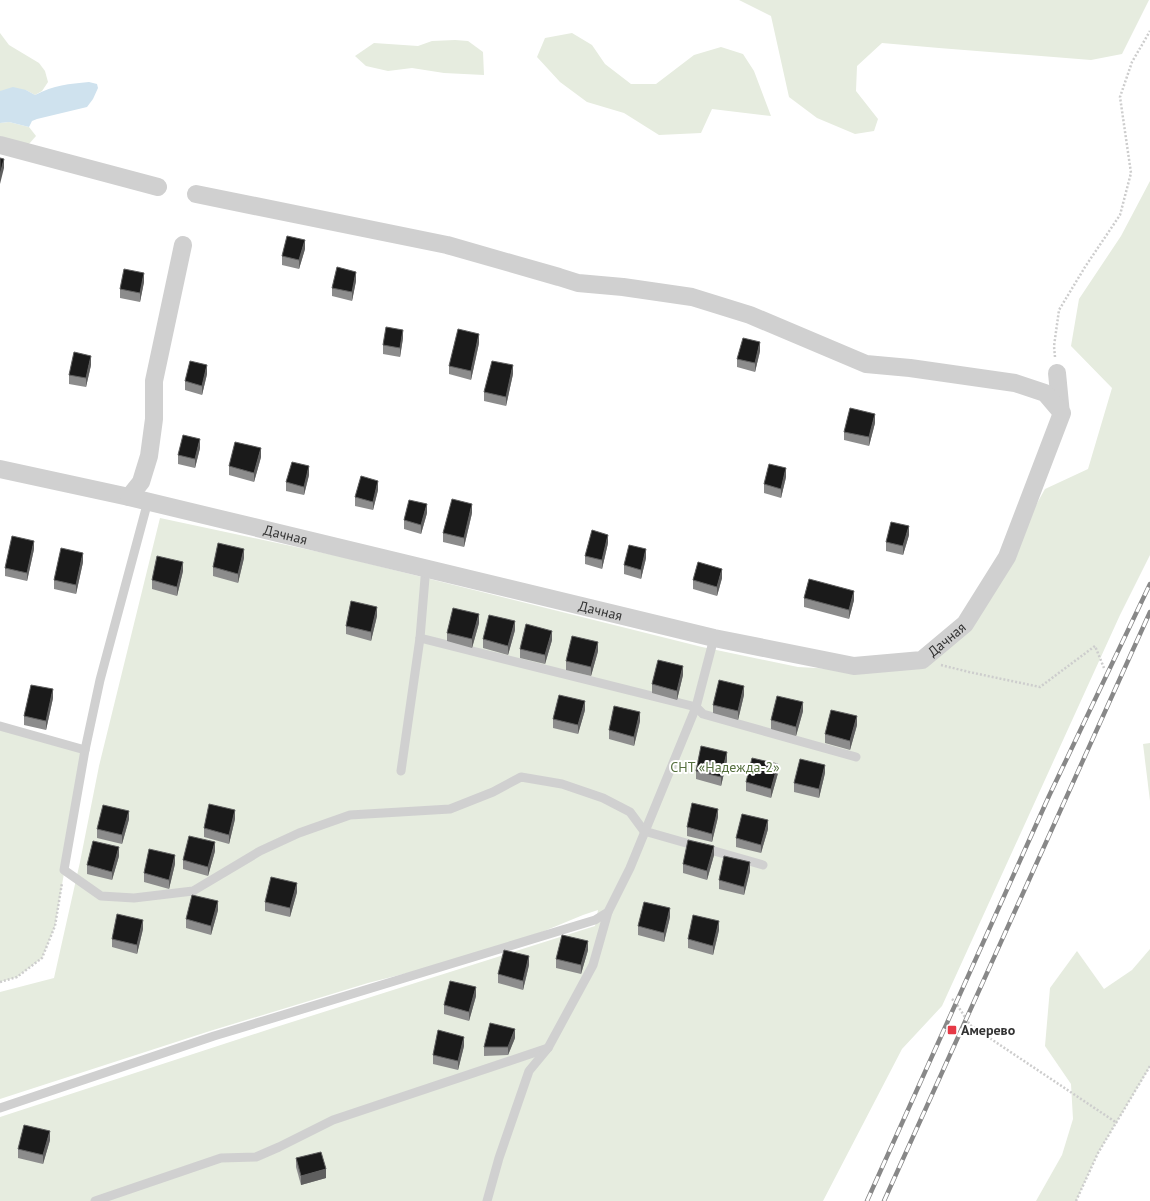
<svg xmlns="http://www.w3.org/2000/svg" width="1150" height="1201" font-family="'PT Sans',sans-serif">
	<rect width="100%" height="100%" fill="#fff"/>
	<g fill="#e6ecdf">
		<path d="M739,0H1149L1122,54L1091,60L939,48L882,43L857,66L856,91L878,119L874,131L855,134L817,118L789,97L771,16Z"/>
		<path d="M0,33L9,45L39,63L45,71L48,82L42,91L35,95L26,90L0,91Z"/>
		<path d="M572,33L592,45L605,64L631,84H656L694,55L721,47L743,54L754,71L771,116L712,109L701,133L659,135L624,113L587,102L560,82L537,57L545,38Z"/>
		<path d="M455,40L468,41L483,52L484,75L444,73L412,68L388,71L366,66L355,56L374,43L418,46L432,41Z"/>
		<path d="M9,122L29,127L36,136L28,145L0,136V123Z"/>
		<path d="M1150,181V555L1120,615L942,1006L902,1049L823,1201H0V1117L273,1028L595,926L598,910L583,915L501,949L368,983L210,1031L0,1099V992L54,978L80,862L99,766L160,518L338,556L702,647L798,667L870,671L915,663L963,623L1018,537L1045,489L1088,469L1112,388L1071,346L1079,299L1121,236Z"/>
		<path d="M0,730L85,750L55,926L42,958L17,977L0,982Z"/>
		<path d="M1150,743V801L1143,744Z"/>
		<path d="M1150,949V1066L1148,1070L1098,1153L1076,1201H1036L1062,1155L1073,1119L1071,1084L1045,1046L1050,988L1077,951L1104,989L1132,970Z"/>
	</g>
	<path fill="#cfe2ee" d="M89,82L97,84L98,88L93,99L87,107L37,119L32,121L29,127L9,122L0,123V91L13,87L26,90L35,95C54,85 69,84 89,82Z"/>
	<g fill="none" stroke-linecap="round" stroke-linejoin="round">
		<g stroke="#cdcdcd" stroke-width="2.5" stroke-dasharray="2 2" stroke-linecap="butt">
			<path d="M1055,357L1054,346L1059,310L1085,267L1120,215L1131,173L1120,97L1132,62L1150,31"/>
			<path d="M941,665L969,672L1040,687L1095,646L1104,668"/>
			<path d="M0,982L17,977L42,958L55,926L62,883"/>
			<path d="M952,999L956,1003L970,1025L1117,1123"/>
			<path d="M1076,1201L1098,1153L1150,1066"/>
		</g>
		<g stroke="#d0d0d0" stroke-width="9">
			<path d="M148,501L100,680L85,750L64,870L101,896L134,898L193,891L260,851L299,833L350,815L450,809L493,792L521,777L562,784L603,798L630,812L644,831L763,865"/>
			<path d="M420,638L696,707L703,714L856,757"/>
			<path d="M0,726L85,750"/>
			<path d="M401,771L420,638L426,566"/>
			<path d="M0,1108L214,1036L595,920L608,912L630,868L696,707L714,638"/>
			<path d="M95,1201L221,1158L256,1157L279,1147L333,1120L548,1048"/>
			<path d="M487,1201L499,1158L529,1071L548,1048L593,965L608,912"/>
		</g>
		<g stroke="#d0d0d0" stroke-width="18">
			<path d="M0,145L158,187"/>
			<path d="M1057,373L1061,414"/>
			<path id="s1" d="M0,469L129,497L714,638L854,666L922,660L965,624L1007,557L1062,413L1045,393L1015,383L910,368L866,364L750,315L692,297L623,287L578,283L559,277L447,245L196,194"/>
			<path d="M129,497L141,482L149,456L154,419V381L183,245"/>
		</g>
		<g stroke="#888" stroke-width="4.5">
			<g id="rail">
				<path d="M867,1201L1049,796L1150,584"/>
				<path d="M884,1201L1150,612"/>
			</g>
		</g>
		<use href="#rail" stroke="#fff" stroke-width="3" stroke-dasharray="9" stroke-linecap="butt"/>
	</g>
	<g fill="#8c8c8c">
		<path d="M305,249L299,269L282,265V256Z"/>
		<path d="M356,281L352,301L332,296V288Z"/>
		<path d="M144,282L140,302L120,298V289Z"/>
		<path d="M403,338L400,357L383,354V345Z"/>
		<path d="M479,343L471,380L449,374V366Z"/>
		<path d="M760,351L755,372L737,367V359Z"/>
		<path d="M91,365L86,387L69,384V375Z"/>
		<path d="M207,374L202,395L185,390V381Z"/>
		<path d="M513,374L506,406L484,401V392Z"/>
		<path d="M875,423L869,446L844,440V432Z"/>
		<path d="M200,448L195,468L178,464V455Z"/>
		<path d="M261,457L254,482L229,475V466Z"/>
		<path d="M309,475L304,495L286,491V482Z"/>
		<path d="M786,477L781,498L764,493V484Z"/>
		<path d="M378,490L373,510L355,506V497Z"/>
		<path d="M427,513L421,534L404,529V520Z"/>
		<path d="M472,513L464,547L443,542V533Z"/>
		<path d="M909,535L903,555L886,551V542Z"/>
		<path d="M608,543L602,569L585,564V556Z"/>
		<path d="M34,549L27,581L5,576V568Z"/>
		<path d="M244,558L238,583L213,576V567Z"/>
		<path d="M646,558L641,579L624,574V565Z"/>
		<path d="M83,562L76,594L54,589V580Z"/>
		<path d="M183,571L177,596L152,589V580Z"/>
		<path d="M722,578L717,596L693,589V580Z"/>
		<path d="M804,598L854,600L849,619L804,607Z"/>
		<path d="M377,616L371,641L346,634V626Z"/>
		<path d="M479,623L472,648L447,641V633Z"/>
		<path d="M515,630L508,655L483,648V639Z"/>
		<path d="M552,640L545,664L520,658V649Z"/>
		<path d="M598,651L591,676L566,670V661Z"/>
		<path d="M683,675L677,700L652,693V684Z"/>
		<path d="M744,695L738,720L713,713V705Z"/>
		<path d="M53,698L46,730L24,725V716Z"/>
		<path d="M585,710L578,734L553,728V719Z"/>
		<path d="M803,711L796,736L771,729V720Z"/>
		<path d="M640,721L634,746L609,739V730Z"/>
		<path d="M857,725L850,750L825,743V734Z"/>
		<path d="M727,761L721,786L696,779V771Z"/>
		<path d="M778,773L771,798L746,791V782Z"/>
		<path d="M825,773L819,798L794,792V783Z"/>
		<path d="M718,817L712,842L687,836V827Z"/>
		<path d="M129,819L122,844L97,838V829Z"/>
		<path d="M235,819L229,844L204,837V828Z"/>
		<path d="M768,829L761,853L736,847V838Z"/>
		<path d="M215,851L208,876L183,869V860Z"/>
		<path d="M714,855L707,880L683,873V864Z"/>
		<path d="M119,856L112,880L87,874V865Z"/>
		<path d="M175,864L169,889L144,882V873Z"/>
		<path d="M750,871L744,895L719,889V880Z"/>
		<path d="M297,892L290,917L265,911V902Z"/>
		<path d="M218,910L211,935L186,928V919Z"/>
		<path d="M670,917L664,942L638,935V926Z"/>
		<path d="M143,929L137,954L112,947V939Z"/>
		<path d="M719,930L713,955L688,948V939Z"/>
		<path d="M588,950L581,974L556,968V959Z"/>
		<path d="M529,965L523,990L498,983V974Z"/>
		<path d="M476,996L469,1021L444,1014V1005Z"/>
		<path d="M515,1038L508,1055L484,1056V1047Z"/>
		<path d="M464,1046L458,1070L433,1064V1055Z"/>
		<path d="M50,1140L43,1164L18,1158V1149Z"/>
		<path d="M296,1158L326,1178L301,1185L296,1167Z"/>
	</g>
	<g fill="#5f5f5f">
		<path d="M4,159V168L0,184V175Z"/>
		<path d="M305,240V249L299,269V260Z"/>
		<path d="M356,272V281L352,301V292Z"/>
		<path d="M144,273V282L140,302V293Z"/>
		<path d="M403,330V338L400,357V348Z"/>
		<path d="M479,334V343L471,380V371Z"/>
		<path d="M760,342V351L755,372V363Z"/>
		<path d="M91,356V365L86,387V378Z"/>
		<path d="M207,365V374L202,395V386Z"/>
		<path d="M513,365V374L506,406V397Z"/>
		<path d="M875,414V423L869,446V437Z"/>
		<path d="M200,439V448L195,468V459Z"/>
		<path d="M261,448V457L254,482V473Z"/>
		<path d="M309,466V475L304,495V487Z"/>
		<path d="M786,468V477L781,498V489Z"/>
		<path d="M378,481V490L373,510V502Z"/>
		<path d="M427,504V513L421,534V525Z"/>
		<path d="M472,504V513L464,547V538Z"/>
		<path d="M909,526V535L903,555V546Z"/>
		<path d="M608,535V543L602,569V560Z"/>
		<path d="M34,541V549L27,581V573Z"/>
		<path d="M244,549V558L238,583V574Z"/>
		<path d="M646,549V558L641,579V570Z"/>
		<path d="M83,553V562L76,594V585Z"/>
		<path d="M183,562V571L177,596V587Z"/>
		<path d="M722,569V578L717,596V587Z"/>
		<path d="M854,591V600L849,619V610Z"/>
		<path d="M377,607V616L371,641V632Z"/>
		<path d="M479,614V623L472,648V639Z"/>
		<path d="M515,621V630L508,655V646Z"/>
		<path d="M552,631V640L545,664V655Z"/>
		<path d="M598,642V651L591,676V667Z"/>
		<path d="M683,666V675L677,700V691Z"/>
		<path d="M744,686V695L738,720V711Z"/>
		<path d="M53,689V698L46,730V721Z"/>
		<path d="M585,701V710L578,734V725Z"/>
		<path d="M803,702V711L796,736V727Z"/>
		<path d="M640,712V721L634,746V737Z"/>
		<path d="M857,716V725L850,750V741Z"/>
		<path d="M727,752V761L721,786V777Z"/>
		<path d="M778,764V773L771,798V789Z"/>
		<path d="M825,765V773L819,798V789Z"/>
		<path d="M718,809V817L712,842V834Z"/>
		<path d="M235,810V819L229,844V835Z"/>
		<path d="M129,811V819L122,844V835Z"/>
		<path d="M768,820V829L761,853V845Z"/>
		<path d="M215,842V851L208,876V867Z"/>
		<path d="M714,846V855L707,880V871Z"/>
		<path d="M119,847V856L112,880V872Z"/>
		<path d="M175,855V864L169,889V880Z"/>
		<path d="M750,862V871L744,895V887Z"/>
		<path d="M297,883V892L290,917V908Z"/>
		<path d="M218,901V910L211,935V926Z"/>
		<path d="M670,908V917L664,942V933Z"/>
		<path d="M143,920V929L137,954V945Z"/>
		<path d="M719,921V930L713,955V946Z"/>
		<path d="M588,941V950L581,974V965Z"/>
		<path d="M529,956V965L523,990V981Z"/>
		<path d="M476,987V996L469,1021V1012Z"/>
		<path d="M515,1029V1038L508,1055V1047Z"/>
		<path d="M464,1037V1046L458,1070V1061Z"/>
		<path d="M50,1131V1140L43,1164V1155Z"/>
		<path d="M326,1169V1178L301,1185V1176Z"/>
	</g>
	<g fill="#1a1a1a" stroke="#5f5f5f">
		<path d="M0,158L4,159L0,175Z"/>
		<path d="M287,236L305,240L299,260L282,256Z"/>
		<path d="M337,267L356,272L352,292L332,288Z"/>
		<path d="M124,269L144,273L140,293L120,289Z"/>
		<path d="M386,327L403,330L400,348L383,345Z"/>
		<path d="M458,329L479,334L471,371L449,366Z"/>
		<path d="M743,338L760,342L755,363L737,359Z"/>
		<path d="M74,352L91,356L86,378L69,375Z"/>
		<path d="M190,361L207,365L202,386L185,381Z"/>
		<path d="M492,361L513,365L506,397L484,392Z"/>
		<path d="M850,408L875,414L869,437L844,432Z"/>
		<path d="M183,435L200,439L195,459L178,455Z"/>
		<path d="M235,442L261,448L254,473L229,466Z"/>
		<path d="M292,462L309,466L304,487L286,482Z"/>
		<path d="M769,464L786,468L781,489L764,484Z"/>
		<path d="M361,476L378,481L373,502L355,497Z"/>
		<path d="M452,499L472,504L464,538L443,533Z"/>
		<path d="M409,500L427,504L421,525L404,520Z"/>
		<path d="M891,522L909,526L903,546L886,542Z"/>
		<path d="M592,530L608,535L602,560L585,556Z"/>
		<path d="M12,536L34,541L27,573L5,568Z"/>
		<path d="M218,543L244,549L238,574L213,567Z"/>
		<path d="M629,545L646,549L641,570L624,565Z"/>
		<path d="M61,548L83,553L76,585L54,580Z"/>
		<path d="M157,556L183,562L177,587L152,580Z"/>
		<path d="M698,562L722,569L717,587L693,580Z"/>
		<path d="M809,579L854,591L849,610L804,598Z"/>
		<path d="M351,601L377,607L371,632L346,626Z"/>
		<path d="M453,608L479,614L472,639L447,633Z"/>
		<path d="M489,615L515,621L508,646L483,639Z"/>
		<path d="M526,624L552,631L545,655L520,649Z"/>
		<path d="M572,636L598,642L591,667L566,661Z"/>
		<path d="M658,660L683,666L677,691L652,684Z"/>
		<path d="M719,680L744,686L738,711L713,705Z"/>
		<path d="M31,685L53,689L46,721L24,716Z"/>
		<path d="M559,695L585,701L578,725L553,719Z"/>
		<path d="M777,696L803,702L796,727L771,720Z"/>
		<path d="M614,706L640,712L634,737L609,730Z"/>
		<path d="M831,710L857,716L850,741L825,734Z"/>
		<path d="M701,746L727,752L721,777L696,771Z"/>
		<path d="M752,758L778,764L771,789L746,782Z"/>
		<path d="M800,759L825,765L819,789L794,783Z"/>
		<path d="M692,803L718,809L712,834L687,827Z"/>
		<path d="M209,804L235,810L229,835L204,828Z"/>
		<path d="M103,805L129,811L122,835L97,829Z"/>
		<path d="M742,814L768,820L761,845L736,838Z"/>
		<path d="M189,836L215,842L208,867L183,860Z"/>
		<path d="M688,840L714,846L707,871L683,864Z"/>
		<path d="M93,841L119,847L112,872L87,865Z"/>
		<path d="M149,849L175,855L169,880L144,873Z"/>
		<path d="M724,856L750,862L744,887L719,880Z"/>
		<path d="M271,877L297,883L290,908L265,902Z"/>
		<path d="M192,895L218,901L211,926L186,919Z"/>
		<path d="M644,902L670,908L664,933L638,926Z"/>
		<path d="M117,914L143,920L137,945L112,939Z"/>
		<path d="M693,915L719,921L713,946L688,939Z"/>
		<path d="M562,935L588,941L581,965L556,959Z"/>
		<path d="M504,950L529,956L523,981L498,974Z"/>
		<path d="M450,981L476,987L469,1012L444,1005Z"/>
		<path d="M490,1023L515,1029L508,1047H484Z"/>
		<path d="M438,1030L464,1037L458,1061L433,1055Z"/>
		<path d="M24,1125L50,1131L43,1155L18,1149Z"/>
		<path d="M321,1152L326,1169L301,1176L296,1158Z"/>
	</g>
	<rect fill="#e63946" stroke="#fff" stroke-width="1.5" x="947" y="1025" width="10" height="10" rx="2"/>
	<g text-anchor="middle" stroke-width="4" stroke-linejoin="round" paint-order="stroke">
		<g font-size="14" fill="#333" stroke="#fff">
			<text dy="5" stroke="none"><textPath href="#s1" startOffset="293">Дачная</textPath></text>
			<text dy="5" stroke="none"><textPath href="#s1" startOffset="617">Дачная</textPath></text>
			<text dy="5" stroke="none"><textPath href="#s1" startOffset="977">Дачная</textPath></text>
		</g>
		<g font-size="14" fill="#56703f" stroke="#fff">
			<text x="725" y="772">СНТ «Надежда-2»</text>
		</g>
		<g font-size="14" font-weight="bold" fill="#333" stroke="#fff" text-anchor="start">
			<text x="961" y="1035">Амерево</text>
		</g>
	</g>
</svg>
